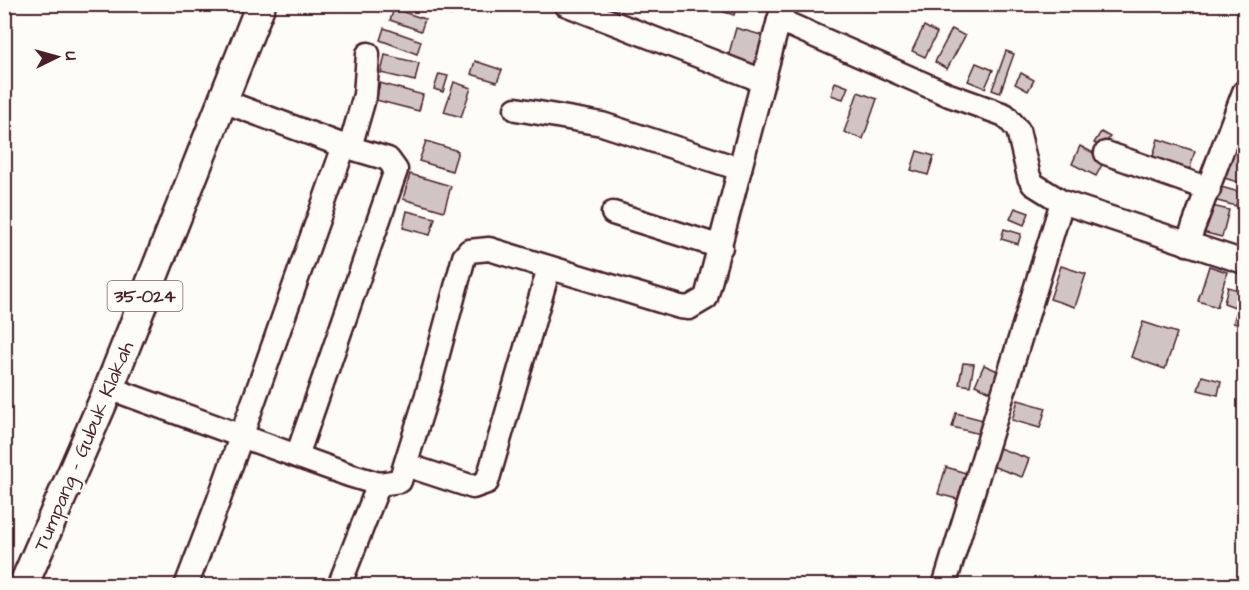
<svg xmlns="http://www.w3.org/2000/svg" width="1249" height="590" font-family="'Architects Daughter',sans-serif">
	<rect width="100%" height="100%" fill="#fdfcf7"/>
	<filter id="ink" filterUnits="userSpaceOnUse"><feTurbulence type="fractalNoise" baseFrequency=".0167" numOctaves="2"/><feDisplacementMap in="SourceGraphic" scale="12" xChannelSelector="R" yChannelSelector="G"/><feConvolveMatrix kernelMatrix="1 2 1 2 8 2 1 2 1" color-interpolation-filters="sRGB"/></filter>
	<g filter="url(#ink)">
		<g fill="#d0c5c4" stroke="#4a1f2b" stroke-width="1.5">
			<path d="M414,4H454L451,15Z"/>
			<path d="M717,4H737L734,15L715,9Z"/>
			<path d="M394,9L425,19L421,31L390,20Z"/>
			<path d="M924,26L937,33L925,57L912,51Z"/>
			<path d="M384,28L421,41L417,54L380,40Z"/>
			<path d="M736,28L765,36L756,66L728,57Z"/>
			<path d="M952,29L965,36L947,69L935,62Z"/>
			<path d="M1006,51L1014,54L1000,93L992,90Z"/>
			<path d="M385,55L419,63L415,81L381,73Z"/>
			<path d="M475,61L502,70L497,82L471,74Z"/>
			<path d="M976,63L993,70L985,88L968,81Z"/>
			<path d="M1021,73L1034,80L1028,91L1015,84Z"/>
			<path d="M439,74L448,76L443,92L434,89Z"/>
			<path d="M454,82L471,88L461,117L444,112Z"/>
			<path d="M835,82L848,87L843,99L831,95Z"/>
			<path d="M380,83L423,95L419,111L376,100Z"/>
			<path d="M858,92L877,99L863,139L844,132Z"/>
			<path d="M1101,132L1110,137L1102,148L1094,143Z"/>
			<path d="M1158,139L1195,151L1188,175L1151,163Z"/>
			<path d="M426,141L458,151L452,171L419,161Z"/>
			<path d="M1080,146L1105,159L1096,176L1072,164Z"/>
			<path d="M1229,150L1244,155V184L1221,177Z"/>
			<path d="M917,151L934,156L928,175L911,170Z"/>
			<path d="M410,174L451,186L444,211L403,199Z"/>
			<path d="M1214,185L1239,192L1236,206L1210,199Z"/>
			<path d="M1208,205L1229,210L1222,237L1202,232Z"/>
			<path d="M1015,208L1029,213L1024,225L1010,219Z"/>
			<path d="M407,211L435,218L430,235L403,228Z"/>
			<path d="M1004,229L1021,234L1018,244L1001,239Z"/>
			<path d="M1061,266L1086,274L1075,307L1050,299Z"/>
			<path d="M1209,266L1227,272L1217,307L1198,301Z"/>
			<path d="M1228,287L1239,290L1235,307L1224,303Z"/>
			<path d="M1243,293L1244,294V326L1233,323Z"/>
			<path d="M1143,322L1177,333L1165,369L1131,357Z"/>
			<path d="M963,363L974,364L970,386L959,384Z"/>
			<path d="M984,365L1000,372L991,392L975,385Z"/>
			<path d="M1202,376L1221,381L1218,395L1198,390Z"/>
			<path d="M1018,400L1046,408L1040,428L1012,420Z"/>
			<path d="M956,413L983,420L980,434L952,427Z"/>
			<path d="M999,448L1029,459L1022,477L992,466Z"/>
			<path d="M946,467L969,474L961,500L938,494Z"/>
		</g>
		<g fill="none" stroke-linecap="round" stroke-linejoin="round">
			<g stroke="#4a1f2b" stroke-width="27">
				<g id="minor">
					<path d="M565,4L763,81"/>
					<path d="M784,4L779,20L949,95L1005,115L1018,130L1029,177L1033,184L1062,202L1244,262"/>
					<path d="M223,101L344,146L388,159L396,170L297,456"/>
					<path d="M516,109L602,124L740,169"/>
					<path d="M350,147L365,95L368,54"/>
					<path d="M1106,153L1209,189"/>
					<path d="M613,213L721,247"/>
					<path d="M1187,244L1244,92"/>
					<path d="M109,388L349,475L379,484L400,481L427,395L464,257L469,251L489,249L680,307L689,308L706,298L779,20"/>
					<path d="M406,465L473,487L487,482L549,268"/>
					<path d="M186,586L218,502L344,146"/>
					<path d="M339,586L379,484"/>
					<path d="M944,586L1062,202"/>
				</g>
			</g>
			<g stroke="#4a1f2b" stroke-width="33">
				<path id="major" d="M23,586L109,388L261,4"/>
			</g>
			<use href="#minor" stroke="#fdfcf7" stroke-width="22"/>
			<use href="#major" stroke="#fdfcf7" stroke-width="28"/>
		</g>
	</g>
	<g text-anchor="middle" stroke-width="5" stroke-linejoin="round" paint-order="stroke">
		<rect fill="#fdfcf7" stroke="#806168" stroke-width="1.5" x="107.5" y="281" width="75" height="30" rx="4.5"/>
		<g font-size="18" font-weight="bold" fill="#4a1f2b">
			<text x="145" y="302">35-024</text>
		</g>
		<g font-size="20" fill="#4a1f2b" stroke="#fdfcf7">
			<text transform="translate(83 446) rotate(-67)" y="7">Tumpang - Gubuk Klakah</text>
		</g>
	</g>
	<rect width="1249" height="590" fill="none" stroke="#fdfcf7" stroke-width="24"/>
	<rect x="12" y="12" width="1225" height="566" fill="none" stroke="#4a1f2b" stroke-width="2" filter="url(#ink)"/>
	<g transform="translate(57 57) rotate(85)" stroke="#fdfcf7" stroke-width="4.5" paint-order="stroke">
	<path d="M0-4.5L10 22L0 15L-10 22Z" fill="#4a1f2b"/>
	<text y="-9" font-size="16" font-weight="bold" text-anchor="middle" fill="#4a1f2b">U</text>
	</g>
</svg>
